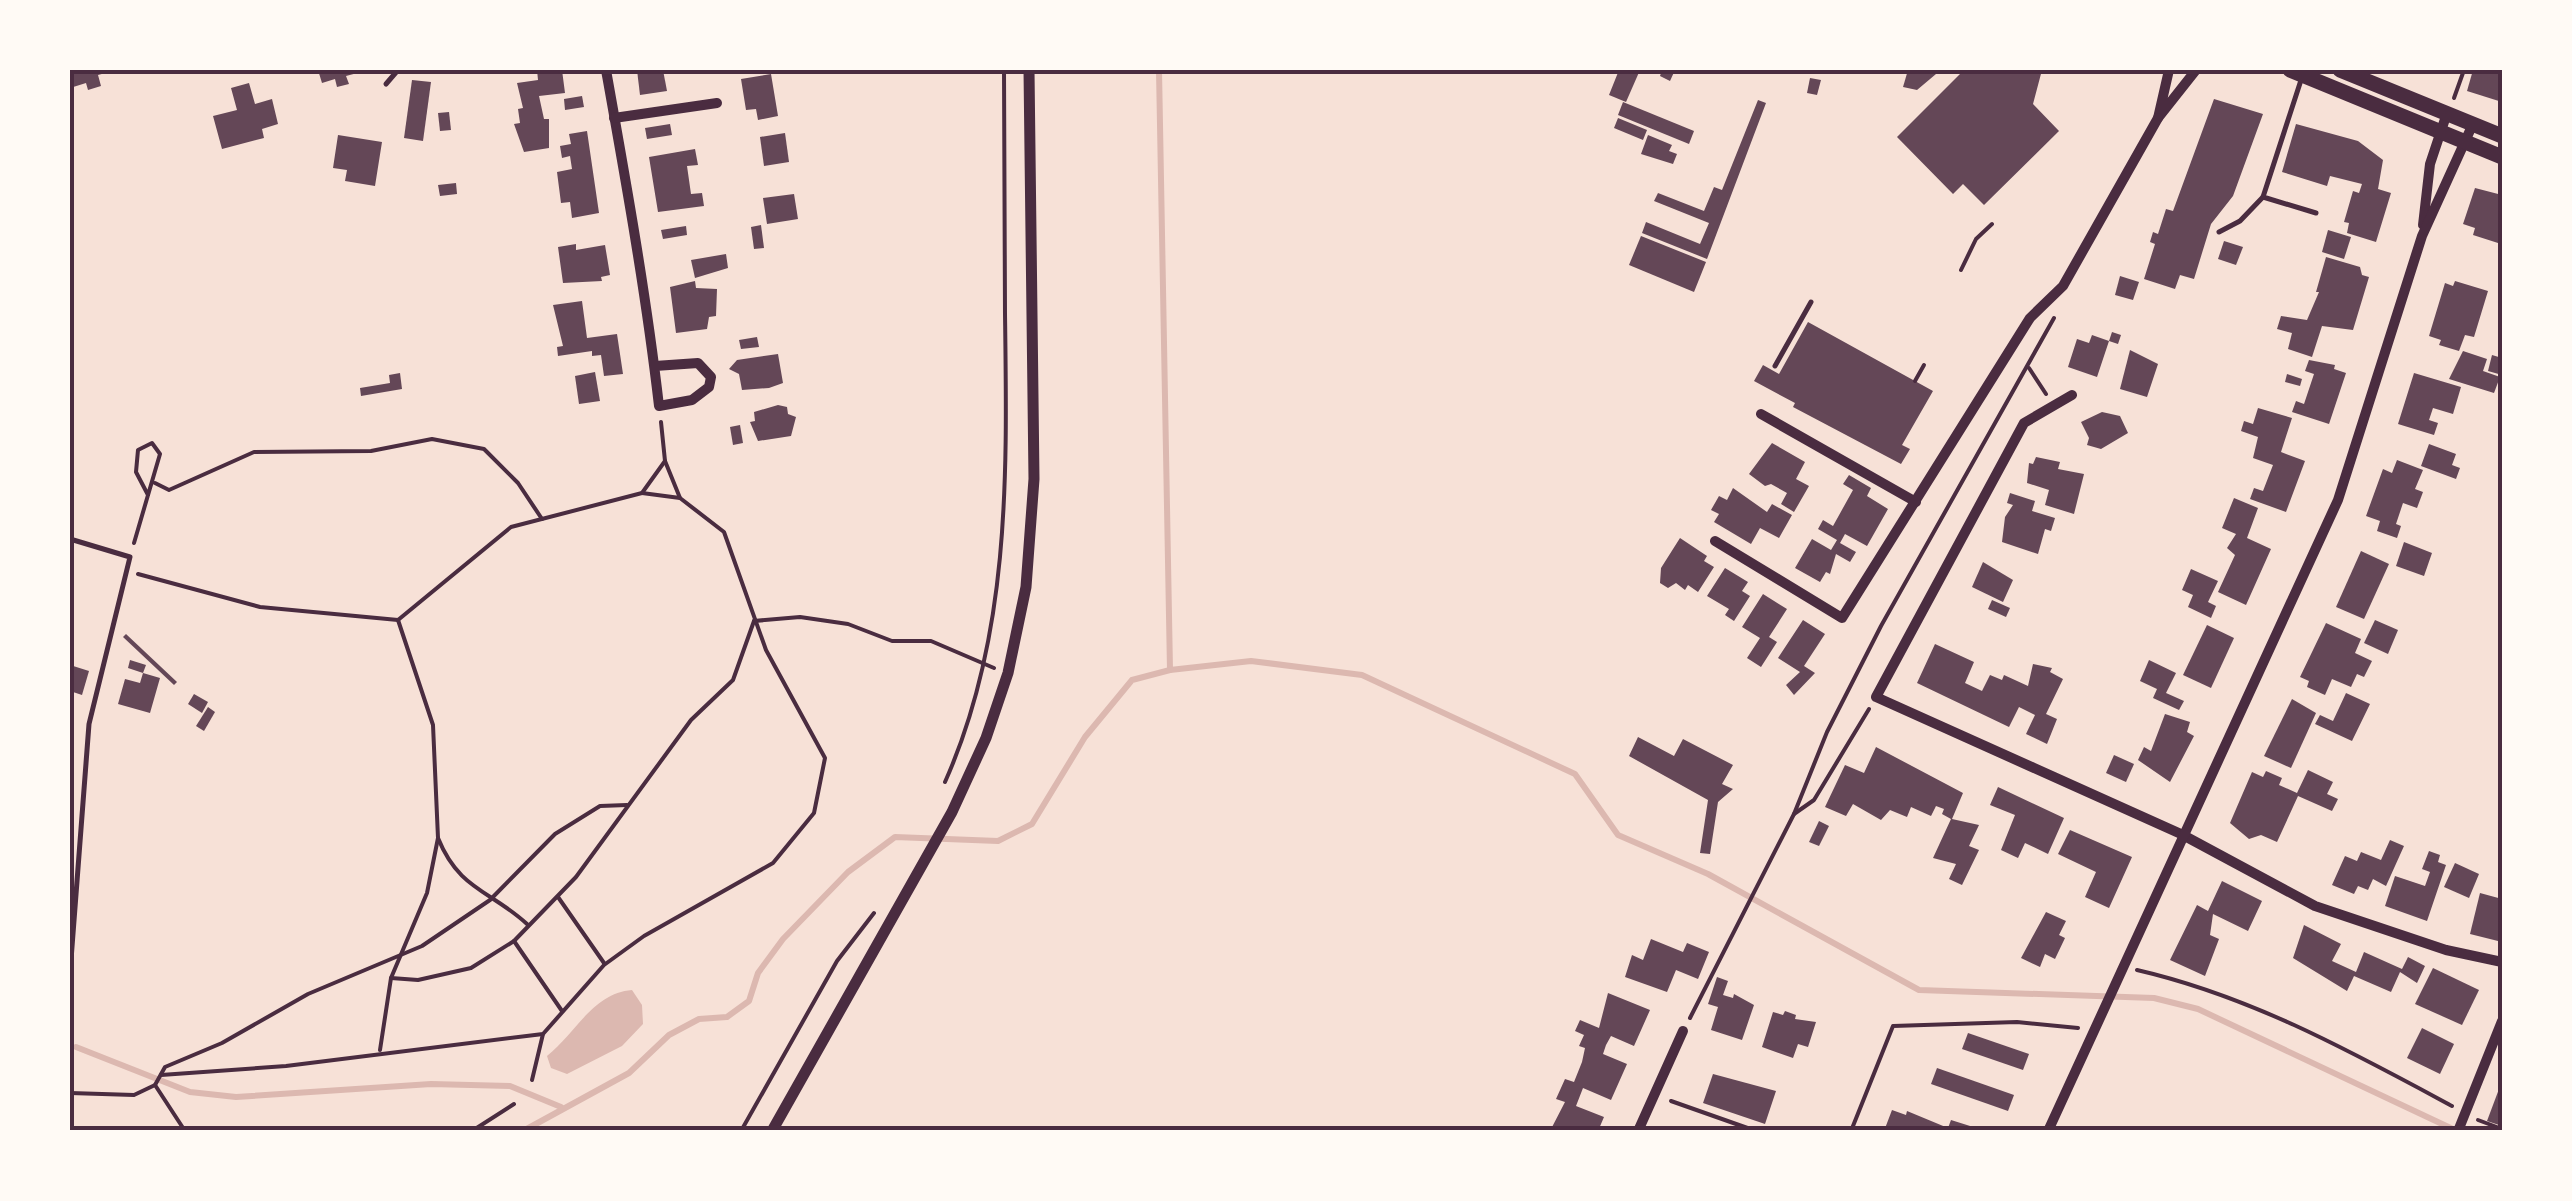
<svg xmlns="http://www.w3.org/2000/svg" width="2572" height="1201" font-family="'DejaVu Sans',sans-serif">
	<rect width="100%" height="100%" fill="#f7e1d7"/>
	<path fill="#dcb8b0" d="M632,990L642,1005L643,1024L622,1046L567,1074L551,1068L547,1056C576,1033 593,993 632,990Z"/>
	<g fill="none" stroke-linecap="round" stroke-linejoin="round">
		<g stroke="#dcb8b0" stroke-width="6">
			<path d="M1159,70L1170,670"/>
			<path d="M76,1047L190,1092L236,1097L431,1084L510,1086L561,1107"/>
			<path d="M523,1131L629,1073L669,1035L699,1019L727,1017L749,1001L758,973L783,939L848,872L895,837L998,841L1032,824L1085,737L1132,680L1170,670L1251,661L1362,675L1575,774L1618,835L1708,874L1919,990L2154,998L2198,1009L2457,1131"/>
		</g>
	</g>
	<g fill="#644757">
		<path d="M70,70H112L113,71L98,75L101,86L88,90L86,83L70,88Z"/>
		<path d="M318,70H364L365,71L346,76L349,84L337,87L335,79L322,83Z"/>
		<path d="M537,70H562L565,93L539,96L544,119H549V148L524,152L514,124L520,123L518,109L523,108L517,83L538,80Z"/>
		<path d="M637,70H663L667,91L640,95Z"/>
		<path d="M1619,70H1640L1626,102L1609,95Z"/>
		<path d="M1662,70H1675L1670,81L1660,76Z"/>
		<path d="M1908,70H1921L1936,74L1917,90L1903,87Z"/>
		<path d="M1964,70H2042L2033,104L2059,131L1984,205L1963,184L1953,194L1897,137Z"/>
		<path d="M2473,70H2502V102L2467,91Z"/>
		<path d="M771,74L778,116L758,120L756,109L746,110L741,79Z"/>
		<path d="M1810,78L1821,80L1817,95L1807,93Z"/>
		<path d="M412,80L431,82L423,141L404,138Z"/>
		<path d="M249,83L255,104L272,99L278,124L262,129L264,138L222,149L213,116L237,110L231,88Z"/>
		<path d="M582,96L584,107L565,110L564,99Z"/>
		<path d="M2214,99L2263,114L2233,196L2211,224L2194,279L2180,275L2175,289L2144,279L2155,244L2150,242L2153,232L2158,234L2166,209L2173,211Z"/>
		<path d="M1758,100L1766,103L1707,259L1642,233L1646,222L1700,244L1709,223L1654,201L1658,193L1704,211L1714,187L1722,190Z"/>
		<path d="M1623,102L1694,131L1689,144L1618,115Z"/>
		<path d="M449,112L451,130L440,131L438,113Z"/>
		<path d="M1618,118L1647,130L1643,140L1614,128Z"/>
		<path d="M670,124L672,135L647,139L645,128Z"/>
		<path d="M2296,124L2358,141L2383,160L2378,189L2391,193L2376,242L2347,233L2349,223L2344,222L2353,191L2359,193L2362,184L2330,176L2327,186L2282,172Z"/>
		<path d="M587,131L599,213L572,218L570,202L561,203L557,172L572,169L570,156L562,158L560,146L571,144L569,134Z"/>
		<path d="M785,133L789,162L764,166L760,137Z"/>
		<path d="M338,135L382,142L375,186L345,181L347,170L333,168Z"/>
		<path d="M1648,135L1672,145L1669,151L1677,154L1673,164L1641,154Z"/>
		<path d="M695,149L698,165L687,166L691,194L702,193L704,206L658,212L649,157Z"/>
		<path d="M456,183L457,194L440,196L438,185Z"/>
		<path d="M2475,188L2502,195L2498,243L2473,235L2475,228L2463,224Z"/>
		<path d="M794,194L798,219L767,224L763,198Z"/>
		<path d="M761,225L764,248L754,249L751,227Z"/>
		<path d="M686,226L687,235L663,239L661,230Z"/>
		<path d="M2328,230L2351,237L2344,259L2322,252Z"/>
		<path d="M1641,236L1706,262L1694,292L1629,265Z"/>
		<path d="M2224,241L2243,247L2236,265L2218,259Z"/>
		<path d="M576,244V250L605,245L610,275L601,277L602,281L563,283L558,247Z"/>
		<path d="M726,254L728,268L695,278L691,260Z"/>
		<path d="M2326,257L2360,267L2362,275L2369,277L2353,330L2322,326L2312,357L2288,349L2292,333L2277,329L2281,316L2307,320L2319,292H2316Z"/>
		<path d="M2120,276L2139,282L2133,300L2115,295Z"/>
		<path d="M695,281L696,288L717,289L716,316L709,317L707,329L676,333L670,287Z"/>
		<path d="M2455,281L2488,291L2474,337L2465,335L2459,351L2439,345L2441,340L2429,336L2445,283L2453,286Z"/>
		<path d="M582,301L587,338L617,334L623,374L604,376L601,355L592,356V351L558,356L557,347L563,346L553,305Z"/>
		<path d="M1808,322L1933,391L1902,445L1910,449L1901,464L1793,407L1795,403L1754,381L1763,365L1779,374Z"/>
		<path d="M2112,332L2121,335L2118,344L2109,341Z"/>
		<path d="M2092,335L2109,341L2097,377L2068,367L2077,339L2089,343Z"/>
		<path d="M757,337L759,347L741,349L739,340Z"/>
		<path d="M2130,350L2158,364L2147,397L2120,389Z"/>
		<path d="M2463,351L2487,359L2483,371L2500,377L2494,393L2449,379Z"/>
		<path d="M778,354L783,383L769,388L742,390L739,374L729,369L737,360Z"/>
		<path d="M2492,355L2502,358V375L2488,371Z"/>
		<path d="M2309,360L2335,365L2334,369L2346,373L2329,424L2292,412L2296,401L2304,404L2314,374L2305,371Z"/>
		<path d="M595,372L600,401L579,404L575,376Z"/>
		<path d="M400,373L402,389L361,396L360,388L390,383L389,375Z"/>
		<path d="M2414,373L2461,387L2453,414L2433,408L2429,420L2438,423L2434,435L2398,424Z"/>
		<path d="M2287,374L2302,379L2300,386L2285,382Z"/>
		<path d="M778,405L787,407L788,414L796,417L791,436L758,441L750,422L755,421L754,412Z"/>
		<path d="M2258,408L2292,418L2281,452L2305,461L2286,512L2250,499L2254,488L2263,491L2273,465L2253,458L2258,437L2241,431L2244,421L2253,424Z"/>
		<path d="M2102,412L2120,416L2128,433L2101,449L2087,445L2089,438L2081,422Z"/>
		<path d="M740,425L743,443L733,445L730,427Z"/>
		<path d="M1772,443L1805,462L1796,479L1809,486L1794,512L1781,504L1787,493L1771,484L1765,486L1749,474Z"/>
		<path d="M2429,444L2456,454L2452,465L2460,468L2456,479L2421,466Z"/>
		<path d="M2036,457L2060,462L2058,469L2084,474L2074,514L2045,505L2049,490L2027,483L2029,463L2033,464Z"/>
		<path d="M2397,460L2423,470L2415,489L2423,492L2417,508L2403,503L2396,524L2401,526L2397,538L2377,531L2380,521L2366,516L2383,469L2392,473Z"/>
		<path d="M1849,475L1871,488L1867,496L1888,509L1867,546L1845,534L1840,543L1856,552L1850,562L1836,554L1830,574L1826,572L1820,582L1795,568L1812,539L1831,550L1837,540L1818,529L1823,520L1833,526L1853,490L1843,484Z"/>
		<path d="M1733,488L1767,512L1772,504L1792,515L1779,538L1760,528L1751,544L1714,522L1719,514L1711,510L1719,496L1727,500Z"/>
		<path d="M2010,493L2035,501L2032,511L2055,518L2051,531L2045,529L2038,554L2002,542L2005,517L2013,505L2007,503Z"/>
		<path d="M2234,498L2258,508L2247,538L2271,549L2246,605L2218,592L2235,555L2227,548L2236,534L2222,528Z"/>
		<path d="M1680,538L1707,556L1704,561L1714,567L1698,592L1688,585L1685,590L1676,583L1668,588L1660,583L1661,568Z"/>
		<path d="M2404,542L2432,553L2424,576L2396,566Z"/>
		<path d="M2361,551L2389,564L2364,619L2336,607Z"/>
		<path d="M1983,562L2013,580L2003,602L1972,587Z"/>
		<path d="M1725,568L1748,582L1742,591L1750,596L1734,621L1725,615L1729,609L1707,596Z"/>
		<path d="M2191,569L2218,581L2208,602L2216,606L2211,618L2188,607L2193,595L2182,590Z"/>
		<path d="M1763,594L1787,609L1769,637L1777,642L1761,667L1747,658L1760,638L1742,627Z"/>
		<path d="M1992,600L2010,608L2006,617L1988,609Z"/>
		<path d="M1803,620L1825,634L1804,666L1815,673L1794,695L1786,685L1800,672L1778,658Z"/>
		<path d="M2375,620L2398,630L2388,654L2364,643Z"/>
		<path d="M2326,623L2361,639L2355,653L2372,661L2364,677L2357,674L2351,687L2332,679L2325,695L2307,687L2309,681L2300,677Z"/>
		<path d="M2207,625L2234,638L2211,688L2183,675Z"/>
		<path d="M126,634L177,682L174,685L123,637Z"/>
		<path d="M1935,644L1974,662L1965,683L1982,691L1990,675L2002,680L2004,675L2028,686L2033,664L2052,668L2050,672L2063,679L2046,714L2057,719L2047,744L2026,734L2035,715L2019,707L2009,727L1917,683Z"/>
		<path d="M130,660L146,665L143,673L128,668Z"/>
		<path d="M2149,660L2176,673L2166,693L2184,701L2179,710L2153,698L2157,689L2140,681Z"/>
		<path d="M70,665L89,671L82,695L70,691Z"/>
		<path d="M143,673L160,678L150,713L118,704L125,679L140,683Z"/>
		<path d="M2346,693L2370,704L2352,741L2315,724L2320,715L2333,721Z"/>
		<path d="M194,694L208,702L202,713L188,704Z"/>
		<path d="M2292,699L2316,713L2291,768L2264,756Z"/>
		<path d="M208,707L215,712L204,731L196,726Z"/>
		<path d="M2165,714L2190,722L2187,732L2194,736L2170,782L2138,760L2144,747L2151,751Z"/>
		<path d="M1638,737L1674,756L1683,739L1733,765L1722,784L1733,789L1718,802L1710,854L1700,853L1708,800L1629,756Z"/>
		<path d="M1876,747L1963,793L1952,819L1979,825L1969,846L1979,850L1962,885L1949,879L1956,864L1933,858L1951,819L1942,814L1944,809L1936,806L1931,816L1911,807L1907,817L1890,810L1881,820L1853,804L1846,816L1825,807L1845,765L1864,773Z"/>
		<path d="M2114,755L2134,764L2126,782L2106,773Z"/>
		<path d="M2308,770L2333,782L2327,794L2338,799L2332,811L2298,796L2277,842L2261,835L2249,839L2230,823L2252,772L2263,777L2266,771L2282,778L2279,785L2297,793Z"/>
		<path d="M1998,787L2064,818L2048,854L2025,843L2018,858L2001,850L2015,815L1990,805Z"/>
		<path d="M1819,821L1829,826L1819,846L1809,842Z"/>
		<path d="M2070,830L2132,857L2109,908L2085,897L2096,872L2058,854Z"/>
		<path d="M2390,840L2404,846L2386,886L2373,879L2368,890L2358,886L2354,894L2332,885L2345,856L2357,861L2361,852L2381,860Z"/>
		<path d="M2429,851L2440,855L2438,862L2446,865L2427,921L2385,906L2395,876L2425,886L2430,872L2422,869Z"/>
		<path d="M2455,863L2479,874L2469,898L2444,887Z"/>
		<path d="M2222,881L2262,901L2248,931L2213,914L2210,935L2219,939L2205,976L2170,960L2197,905L2208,911Z"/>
		<path d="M2480,893L2502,899V942L2470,934Z"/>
		<path d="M2046,912L2066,921L2059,935L2065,938L2055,959L2045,954L2040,967L2021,958Z"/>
		<path d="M2304,925L2341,944L2332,961L2356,972L2364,952L2402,969L2408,957L2425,966L2417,983L2400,972L2391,992L2354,976L2347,991L2293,958Z"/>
		<path d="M1651,939L1683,952L1687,943L1709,952L1698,979L1676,970L1667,992L1625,977L1632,955L1643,960Z"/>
		<path d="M2433,968L2479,990L2462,1025L2415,1004Z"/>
		<path d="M1717,977L1728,981L1723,995L1733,998L1734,994L1754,1005L1742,1040L1711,1030L1718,1007L1708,1004Z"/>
		<path d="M1608,993L1650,1010L1634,1046L1611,1036L1606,1045L1603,1054L1627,1064L1611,1100L1583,1088L1576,1106L1604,1117L1598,1131H1550L1565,1102L1556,1099L1565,1079L1574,1082L1582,1062L1585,1048L1579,1046L1584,1035L1575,1031L1580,1020L1599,1028Z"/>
		<path d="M1785,1011L1796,1015L1795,1019L1816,1022L1808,1047L1798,1044L1793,1058L1762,1047L1773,1012L1783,1015Z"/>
		<path d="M2422,1028L2454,1044L2440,1074L2407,1058Z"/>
		<path d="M1968,1033L2029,1054L2023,1070L1962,1049Z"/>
		<path d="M1937,1068L2014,1095L2008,1111L1931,1084Z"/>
		<path d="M1713,1074L1776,1091L1765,1124L1703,1103Z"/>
		<path d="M2502,1081V1126L2487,1121Z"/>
		<path d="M1892,1110L1906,1115L1907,1111L1948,1128L1951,1120L1986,1131H1884Z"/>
	</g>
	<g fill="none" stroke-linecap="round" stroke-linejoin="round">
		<g stroke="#4a2c40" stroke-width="4">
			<path d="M2454,98L2464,70"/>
			<path d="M1961,270L1976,239L1992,224"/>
			<path d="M2029,368L2046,394"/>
			<path d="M1915,381L1924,365"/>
			<path d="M155,483L169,490L254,452L371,451L432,439L484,449L518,483L542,519"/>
			<path d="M642,493L680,498"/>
			<path d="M134,543L160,454L152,443L138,450L136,472L148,495"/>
			<path d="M138,574L260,607L398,620L511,527L642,493L665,461L661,422"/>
			<path d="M754,621L800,617L848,624L892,641H931L994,668"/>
			<path d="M945,782C1011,634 1007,471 1005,313C1004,232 1004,151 1004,70"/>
			<path d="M1794,814L1814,800L1869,709"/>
			<path d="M438,838C459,890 490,890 527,924"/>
			<path d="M558,897L604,963"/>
			<path d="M514,941L562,1011"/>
			<path d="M2137,970C2250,996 2350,1051 2452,1106"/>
			<path d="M391,978L418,980L471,968L514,941L576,877L691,720L733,680L754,621"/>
			<path d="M1690,1018L1794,814L1827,732L1881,626L2054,318"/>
			<path d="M380,1050L391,978L427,893L438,838L433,725L398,620"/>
			<path d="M161,1075L286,1066L543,1034L604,965L644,936L773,863L814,813L825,758L766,650L724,532L680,498L665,461"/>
			<path d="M532,1080L543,1034"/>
			<path d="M155,1085L185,1131"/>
			<path d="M70,1093L134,1095L155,1085L165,1067L222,1043L308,994L422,946L490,900L555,834L600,806L627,805"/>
			<path d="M1671,1101L1756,1131"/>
			<path d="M2478,1120L2502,1129"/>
			<path d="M472,1131L514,1104"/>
			<path d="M741,1131L837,961L874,913"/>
			<path d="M1851,1131L1893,1026L2017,1022L2078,1028"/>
		</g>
		<g stroke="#4a2c40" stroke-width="5">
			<path d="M2302,77L2263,197L2316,213"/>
			<path d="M386,84L398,70"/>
			<path d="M2219,232L2240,221L2263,197"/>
			<path d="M1775,366L1811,302"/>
			<path d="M70,539L130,557L89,724L70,973"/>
		</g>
		<g stroke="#4a2c40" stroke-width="10">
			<path d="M606,70C626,182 646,293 659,406L692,400L709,387L711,377L698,363L655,366"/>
			<path d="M2169,70L2158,118L2196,70"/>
			<path d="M614,118L717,103"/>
			<path d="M2423,225L2430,164L2446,116"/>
			<path d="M2072,395L2024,423L1876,697L2181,834L2315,906L2446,950L2502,962"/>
			<path d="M1761,414L1916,502"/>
			<path d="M1715,541L1842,618L2030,318L2063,286L2158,118"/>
			<path d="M1638,1131L1683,1031"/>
			<path d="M2048,1131L2338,500L2422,236L2472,126"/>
			<path d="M2458,1131L2502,1021"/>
		</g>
		<path stroke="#4a2c40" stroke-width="11" d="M772,1131L952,812L986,738L1008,673L1026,587L1034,479L1029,70"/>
		<g stroke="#4a2c40" stroke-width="15">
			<path d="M2290,70L2502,157"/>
			<path d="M2340,70L2502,136"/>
		</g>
	</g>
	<rect width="2572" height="1201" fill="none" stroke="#fffaf5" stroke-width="145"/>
	<rect x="72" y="72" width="2428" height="1056" fill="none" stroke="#4a2c40" stroke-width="4"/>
</svg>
